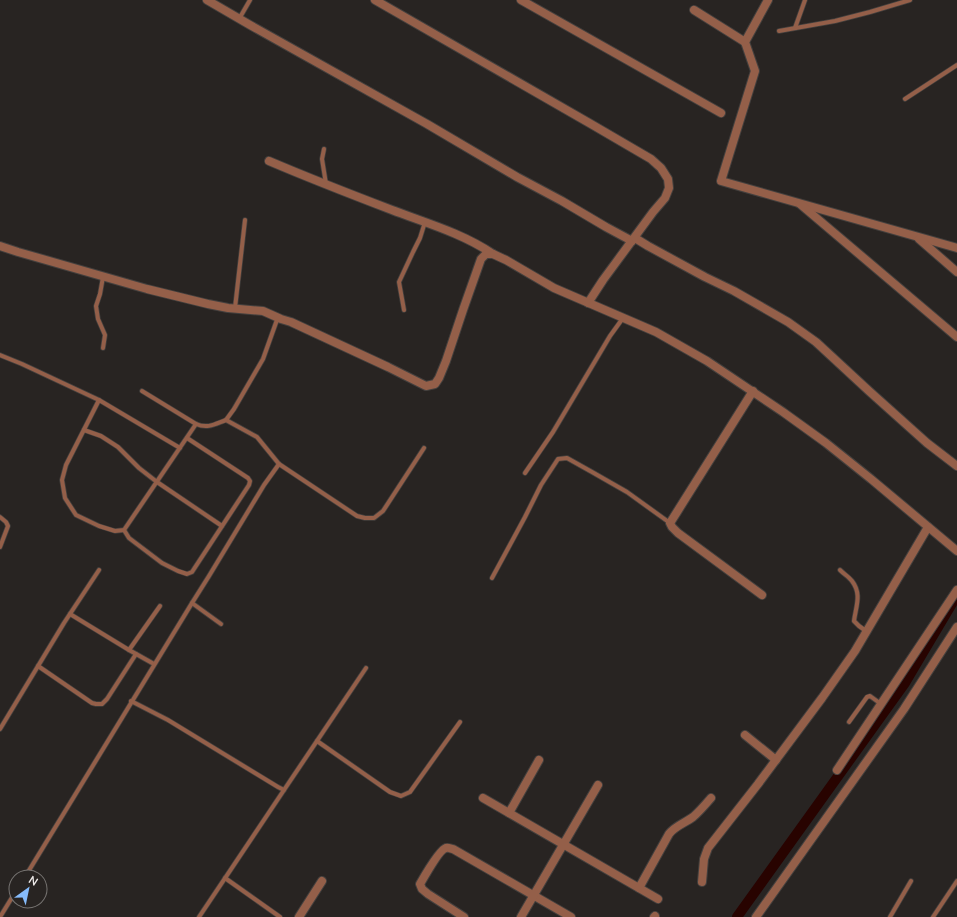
<svg xmlns="http://www.w3.org/2000/svg" width="957" height="917" font-family="Mulish,sans-serif">
	<rect width="100%" height="100%" fill="#282422"/>
	<g fill="none" stroke-linecap="round" stroke-linejoin="round">
		<path stroke="#280300" stroke-width="10" d="M737,917L905,683L956,597"/>
		<g stroke="#44403e" stroke-width="5.5">
			<g id="service">
				<path d="M239,19L250,0"/>
				<path d="M795,28L805,0"/>
				<path d="M779,31L835,21L870,12L910,0"/>
				<path d="M905,99L957,65"/>
				<path d="M324,149L322,159L326,184"/>
				<path d="M235,308L245,220"/>
				<path d="M404,310L399,282L413,252L420,238L425,222"/>
				<path d="M278,317L263,359L234,409L226,420L257,437L279,464L357,516L365,518H374L383,511L424,448"/>
				<path d="M103,348L105,335L98,319L96,306L100,294L103,277"/>
				<path d="M0,355L22,364L99,400L66,465L62,480L65,498L76,515L99,526L115,531L124,530L196,424"/>
				<path d="M142,391L196,424C208,429 215,424 226,420"/>
				<path d="M99,400L180,448"/>
				<path d="M84,430L101,436L118,447L139,468L157,482L222,526"/>
				<path d="M525,473L553,432L610,336L623,318"/>
				<path d="M0,517L6,522L8,526L0,547"/>
				<path d="M124,530L129,538L162,563L178,571L187,574L192,572L249,485L250,481L248,478L187,438"/>
				<path d="M840,570C844,574 849,577 852,581C862,594 856,606 854,621L859,626L866,631"/>
				<path d="M492,578L525,517L541,485L558,459L567,458L592,472L627,492L670,523"/>
				<path d="M192,603L221,624"/>
				<path d="M70,614L129,650L154,664"/>
				<path d="M129,650L160,606"/>
				<path d="M38,666L92,703L96,704H102L107,699L136,654"/>
				<path d="M131,701L168,720L278,787L284,790L366,668"/>
				<path d="M849,722L867,697L870,696L881,704"/>
				<path d="M0,729L64,623L99,570"/>
				<path d="M317,741L390,792L401,796L410,792L460,722"/>
				<path d="M25,877L192,603L209,576L264,485L279,464"/>
				<path d="M225,878L280,917"/>
				<path d="M0,917L16,891"/>
				<path d="M199,917L284,790"/>
				<path d="M890,917L911,881"/>
				<path d="M933,917L957,881"/>
			</g>
		</g>
		<g stroke="#44403e" stroke-width="10">
			<g id="minor">
				<path d="M207,0L250,25L427,124L517,177L562,201L606,227L632,241"/>
				<path d="M375,0L591,124L651,159L661,168L668,179L669,188L665,198L653,212L617,261L603,280L588,303"/>
				<path d="M521,0L721,113"/>
				<path d="M768,0L745,42L755,71L721,181L957,248"/>
				<path d="M694,10L745,42"/>
				<path d="M269,161C309,178 350,194 392,210C426,223 462,233 493,254"/>
				<path d="M800,204L957,337"/>
				<path d="M635,238L648,246L705,277L734,291L788,322L816,342L869,391L927,443L957,466"/>
				<path d="M919,239L957,272"/>
				<path d="M0,246L18,252L147,289L208,304L228,308L263,311L281,319L291,322L388,367L426,386L435,384L439,378L446,361L463,310L481,259L486,254H493L506,260L554,288L656,332L707,361L783,412L826,443L871,479L957,551"/>
				<path d="M753,391L677,512L670,523L672,527L678,533L762,595"/>
				<path d="M745,735L776,760"/>
				<path d="M837,770L957,590"/>
				<path d="M483,798L658,899"/>
				<path d="M509,813L539,760"/>
				<path d="M702,882L704,859L708,848L758,784L822,698L855,651L928,527"/>
				<path d="M639,888L669,834C675,826 685,823 693,817C699,812 705,805 711,798"/>
				<path d="M299,917L322,881"/>
				<path d="M464,917L428,894L422,889L420,884C424,877 440,849 446,848C447,847 452,849 453,849L571,917"/>
				<path d="M521,917L598,785"/>
				<path d="M654,917L655,916"/>
				<path d="M756,917L904,709L957,627"/>
			</g>
		</g>
		<use href="#service" stroke="#945f49" stroke-width="4"/>
		<use href="#minor" stroke="#945f49" stroke-width="8"/>
	</g>
	<g transform="translate(28 889) rotate(33)"><circle r="19" fill="#282422" stroke="#777472"/>
	<path d="M0-3L7 15L0 10L-7 15Z" fill="#86bbfb"/>
	<text y="-6" font-size="11" font-weight="bold" text-anchor="middle" fill="#eeebea">N</text>
	</g>
</svg>
